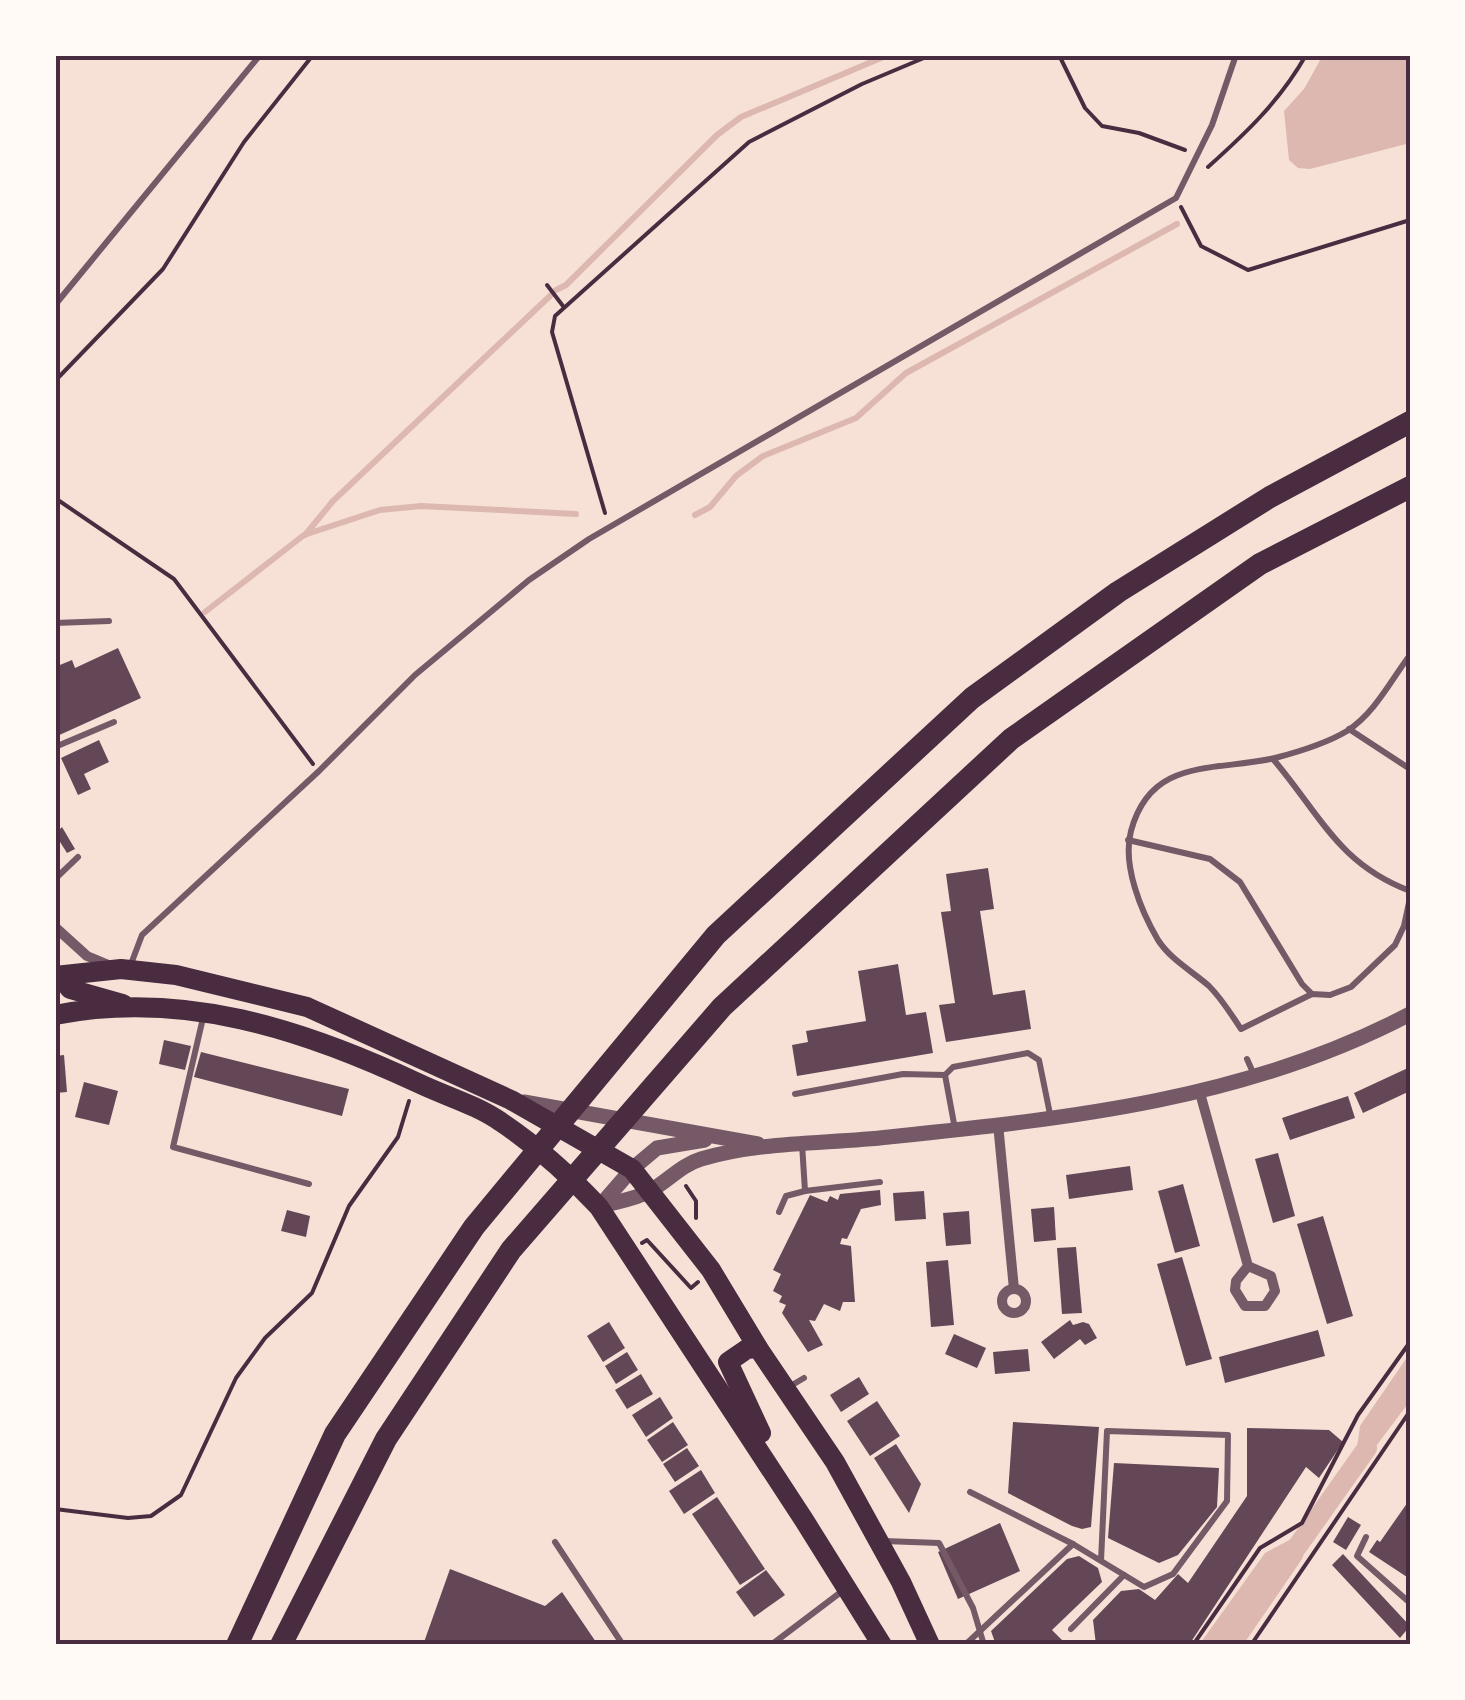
<svg xmlns="http://www.w3.org/2000/svg" width="1465" height="1700" font-family="'DejaVu Sans',sans-serif">
	<rect width="100%" height="100%" fill="#f7e1d7"/>
	<g fill="#dcb8b0">
		<path d="M1323,55H1410V143L1310,169L1298,168L1289,160L1284,111L1304,89Z"/>
		<path d="M1410,1353V1401L1367,1458L1354,1469L1360,1426Z"/>
		<path d="M1314,1527L1302,1559L1243,1645H1199L1265,1553Z"/>
	</g>
	<g fill="none" stroke-linecap="round" stroke-linejoin="round">
		<g stroke="#dcb8b0" stroke-width="6">
			<path d="M556,290L566,285L717,135L741,117L888,55"/>
			<path d="M695,515L710,507L736,476L763,456L856,418L906,373L1177,224"/>
			<path d="M305,535L333,501L551,295"/>
			<path d="M205,612L304,535L380,510L421,506L576,514"/>
		</g>
		<path stroke="#dcb8b0" stroke-width="20" d="M1297,1547L1367,1448"/>
	</g>
	<g fill="#644757">
		<path d="M118,648L141,698L55,737V667L72,660L75,668Z"/>
		<path d="M99,740L109,762L84,774L91,789L78,795L61,758Z"/>
		<path d="M62,827L75,849L67,853L55,834Z"/>
		<path d="M988,868L994,909L980,911L993,995L1025,990L1031,1029L946,1042L939,1005L955,1003L941,912L951,911L946,874Z"/>
		<path d="M898,964L906,1015L926,1012L933,1053L797,1076L792,1045L808,1042L806,1031L866,1021L858,971Z"/>
		<path d="M164,1040L191,1046L185,1070L159,1064Z"/>
		<path d="M201,1052L349,1089L342,1116L194,1077Z"/>
		<path d="M64,1055L67,1092L55,1093V1056Z"/>
		<path d="M1410,1067V1091L1363,1113L1354,1093Z"/>
		<path d="M84,1082L118,1091L109,1125L75,1117Z"/>
		<path d="M1348,1096L1355,1118L1290,1140L1282,1118Z"/>
		<path d="M1278,1153L1295,1216L1273,1223L1255,1159Z"/>
		<path d="M1130,1166L1133,1190L1069,1199L1066,1175Z"/>
		<path d="M1183,1184L1200,1246L1175,1253L1158,1191Z"/>
		<path d="M880,1190L881,1205L861,1209L847,1239L842,1238L840,1244L851,1246L855,1302H843L840,1311L824,1304L815,1321L809,1320L823,1345L808,1352L782,1313L786,1305L779,1302L782,1296L773,1291L781,1274L773,1270L810,1195L827,1202L830,1196L838,1200L840,1194Z"/>
		<path d="M924,1191L926,1219L895,1221L893,1193Z"/>
		<path d="M1054,1207L1056,1240L1034,1242L1031,1209Z"/>
		<path d="M287,1210L310,1216L306,1237L281,1231Z"/>
		<path d="M969,1211L971,1244L946,1246L943,1213Z"/>
		<path d="M1323,1216L1353,1316L1327,1324L1297,1224Z"/>
		<path d="M1076,1247L1082,1313L1062,1314L1057,1248Z"/>
		<path d="M1182,1257L1212,1359L1186,1366L1157,1264Z"/>
		<path d="M948,1260L954,1325L931,1327L926,1262Z"/>
		<path d="M1070,1320L1073,1325L1083,1322L1089,1324L1097,1338L1085,1345L1080,1339L1054,1359L1041,1342Z"/>
		<path d="M609,1322L625,1348L603,1362L587,1336Z"/>
		<path d="M1318,1330L1325,1356L1225,1383L1219,1357Z"/>
		<path d="M954,1334L986,1348L977,1368L945,1354Z"/>
		<path d="M1028,1349L1030,1371L995,1374L993,1352Z"/>
		<path d="M627,1352L638,1370L616,1384L605,1366Z"/>
		<path d="M641,1374L653,1394L627,1409L615,1390Z"/>
		<path d="M859,1377L869,1394L841,1412L830,1395Z"/>
		<path d="M660,1397L673,1418L646,1437L632,1415Z"/>
		<path d="M877,1401L900,1436L870,1456L847,1421Z"/>
		<path d="M673,1422L688,1445L662,1462L647,1440Z"/>
		<path d="M1013,1422L1099,1427L1091,1527L1082,1529L1072,1526L1008,1493Z"/>
		<path d="M1247,1428L1329,1430L1343,1442L1319,1478L1306,1467L1189,1645H1096L1093,1620L1121,1591L1139,1589L1155,1600L1178,1574L1188,1583L1247,1496Z"/>
		<path d="M896,1444L921,1484L909,1513L874,1458Z"/>
		<path d="M687,1448L699,1466L675,1482L663,1464Z"/>
		<path d="M1114,1463L1219,1468L1217,1507L1178,1555L1159,1563L1108,1538Z"/>
		<path d="M701,1470L715,1493L684,1514L669,1491Z"/>
		<path d="M717,1497L765,1569L740,1585L692,1514Z"/>
		<path d="M1410,1499V1579L1369,1552L1377,1540L1380,1542Z"/>
		<path d="M1348,1517L1361,1525L1346,1550L1333,1542Z"/>
		<path d="M1000,1523L1020,1571L958,1599L938,1552Z"/>
		<path d="M1343,1554L1410,1626L1400,1638L1332,1565Z"/>
		<path d="M1079,1556L1098,1568L1102,1582L1052,1630L1067,1645H996L991,1631L1067,1559Z"/>
		<path d="M450,1569L545,1606L562,1592L598,1645H423Z"/>
		<path d="M766,1570L785,1595L754,1617L736,1592Z"/>
	</g>
	<g fill="none" stroke-linecap="round" stroke-linejoin="round">
		<g stroke="#4a2c40" stroke-width="4">
			<path d="M1059,55L1085,108L1102,126L1139,133L1185,150"/>
			<path d="M1208,167C1246,133 1280,101 1306,55"/>
			<path d="M1181,207L1201,246L1248,270L1410,220"/>
			<path d="M547,285L563,306"/>
			<path d="M55,381L163,269L244,142L313,55"/>
			<path d="M55,498L174,579L313,764"/>
			<path d="M605,513L552,332L555,316L749,142L862,84L931,55"/>
			<path d="M686,1186L696,1201V1218"/>
			<path d="M642,1243L647,1240L691,1288L698,1282"/>
			<path d="M55,1509L128,1518L151,1516L181,1495L236,1378L265,1338L312,1293L349,1206L398,1137L409,1101"/>
			<path d="M1193,1645L1260,1548L1302,1523L1358,1415L1410,1342"/>
			<path d="M1251,1645L1410,1411"/>
		</g>
		<g stroke="#755966" stroke-width="6">
			<path d="M55,305L260,55"/>
			<path d="M55,623L109,621"/>
			<path d="M1410,655C1391,680 1375,713 1347,731C1327,743 1298,752 1275,758C1216,772 1151,756 1131,831C1122,865 1141,911 1158,940C1171,960 1192,971 1209,986C1222,999 1231,1014 1241,1029L1312,994L1330,995L1351,987L1395,945L1404,926L1410,898"/>
			<path d="M1349,729L1410,769"/>
			<path d="M55,747L114,722"/>
			<path d="M1273,759C1320,814 1338,864 1410,891"/>
			<path d="M1128,840L1210,859L1240,882L1302,984L1312,994"/>
			<path d="M55,879L78,857"/>
			<path d="M131,964L142,935L319,771L415,675L529,580L589,539L1176,198L1212,125L1236,55"/>
			<path d="M203,1018L173,1147L309,1184"/>
			<path d="M1247,1059L1255,1077"/>
			<path d="M795,1094L903,1074L945,1075"/>
			<path d="M955,1129L945,1075L953,1067L1028,1053L1039,1060L1051,1119"/>
			<path d="M802,1144L805,1191L880,1182"/>
			<path d="M779,1212L786,1196L805,1191"/>
			<path d="M787,1388L804,1378"/>
			<path d="M970,1492L1073,1544"/>
			<path d="M1366,1537L1357,1556L1410,1603"/>
			<path d="M884,1541L939,1543L973,1608L984,1645"/>
			<path d="M555,1542L623,1645"/>
			<path d="M1071,1629L1124,1575"/>
			<path d="M771,1645L845,1589"/>
			<path d="M965,1645L1073,1544L1144,1587L1173,1574L1227,1501L1228,1435L1107,1431L1101,1561"/>
		</g>
		<g stroke="#755966" stroke-width="10">
			<path d="M55,927L87,956L111,966"/>
			<path d="M1200,1093L1248,1266L1271,1276L1275,1291L1265,1306H1245L1235,1290L1236,1281L1248,1266"/>
			<path d="M998,1124L1014,1289"/>
			<circle cx="1014" cy="1301" r="12"/>
		</g>
		<g stroke="#755966" stroke-width="15">
			<path d="M524,1102L758,1144"/>
			<path d="M599,1207C615,1202 636,1199 650,1191C668,1181 681,1165 701,1159C762,1141 827,1144 889,1137C1071,1118 1246,1100 1410,1014"/>
			<path d="M599,1207L632,1169L657,1148L705,1140"/>
		</g>
		<g stroke="#4a2c40" stroke-width="20">
			<path d="M55,976L121,969L176,975L307,1007L511,1100L632,1169L711,1270L758,1348L835,1462L901,1582L930,1645"/>
			<path d="M60,976L70,989L123,1004"/>
			<path d="M55,1015C183,990 303,1029 418,1083C445,1096 477,1105 501,1122C537,1146 570,1176 599,1207L804,1520L882,1645"/>
			<path d="M758,1348L747,1349L728,1362L761,1433"/>
		</g>
		<g stroke="#4a2c40" stroke-width="22">
			<path d="M237,1645L335,1434L474,1227L716,935L972,698L1118,592L1270,497L1410,422"/>
			<path d="M281,1645L386,1439L511,1250L722,1007L1011,739L1260,564L1410,487"/>
		</g>
	</g>
	<rect width="1465" height="1700" fill="none" stroke="#fffaf5" stroke-width="115"/>
	<rect x="58" y="58" width="1350" height="1584" fill="none" stroke="#4a2c40" stroke-width="4"/>
</svg>
